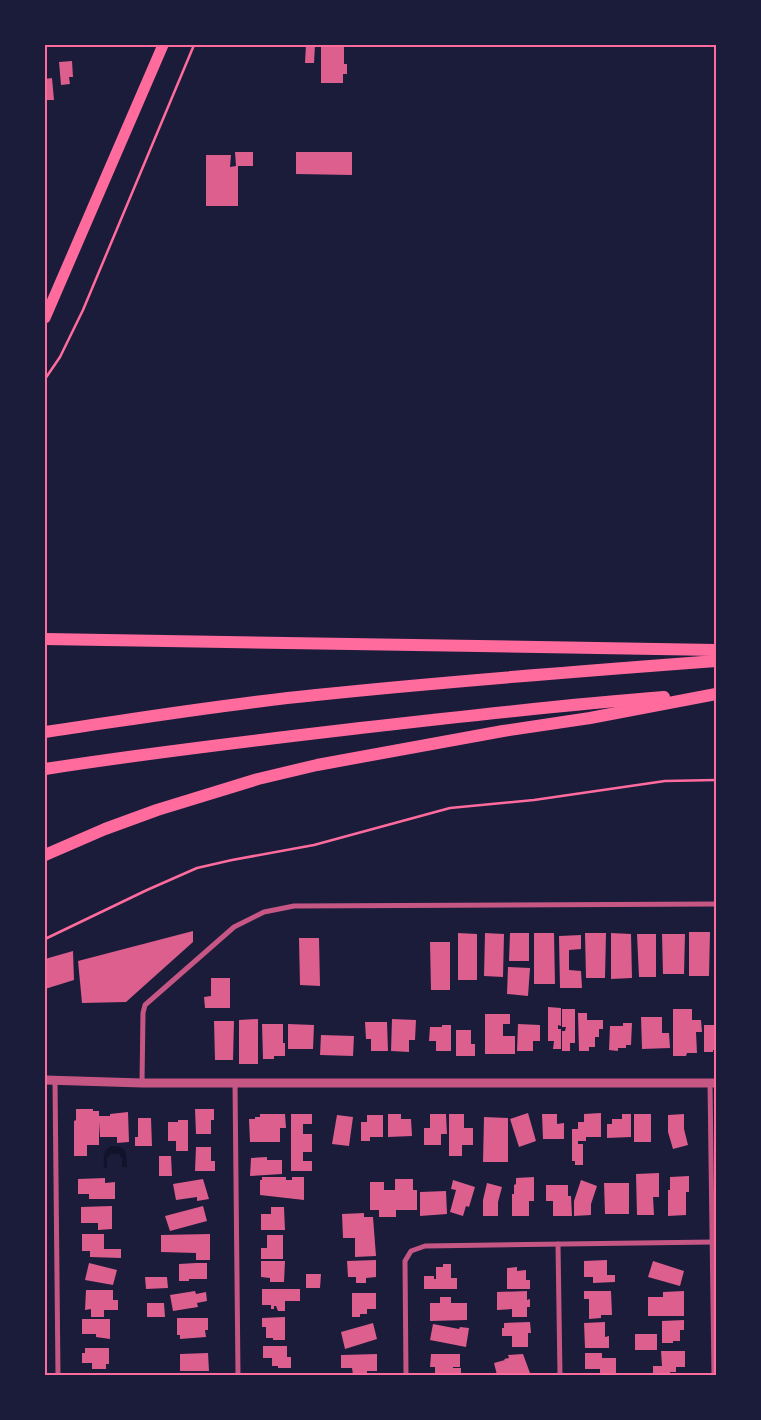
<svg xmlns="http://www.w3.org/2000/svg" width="761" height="1420" font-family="Arial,sans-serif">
	<rect width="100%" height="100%" fill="#1b1b3a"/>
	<path fill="#12122b" d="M111,1146C128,1146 126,1153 127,1167H122V1159L119,1154H111L107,1158V1168H104C104,1158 102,1151 111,1146Z"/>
	<g fill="#dd5f8e">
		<path d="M306,45H315L314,63H305Z"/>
		<path d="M321,45H344V64H347V74H343V83H321Z"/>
		<path d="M72,61L73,77H69L70,84L61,85L59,62Z"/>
		<path d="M52,78L54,100H46L45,79Z"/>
		<path d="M235,152H253V166H238V206H206V155H231L230,167L236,166Z"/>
		<path d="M296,152H352V175L296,174Z"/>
		<path d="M193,931V942L126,1002L82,1003L78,961Z"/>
		<rect x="714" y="931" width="2" height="43"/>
		<path d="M689,932H710L709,976H689Z"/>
		<path d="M458,933L477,934V980H458Z"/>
		<path d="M485,933L504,934L503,977L484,976Z"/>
		<path d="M510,933H529V961H509Z"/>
		<path d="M534,933H554L555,984H534Z"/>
		<path d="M585,933H606L605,978H586Z"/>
		<path d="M611,933L631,934L632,978L611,979Z"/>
		<path d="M637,934H656V977H639Z"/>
		<path d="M662,934H685L684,974H663Z"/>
		<path d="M581,935V949L569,950V970L581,971L582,988H560L559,936Z"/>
		<path d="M299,938H319L320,986L300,985Z"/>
		<path d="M430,942H450V990H431Z"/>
		<path d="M73,951L74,980L45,989V959Z"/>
		<path d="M508,967L530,968L528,996L507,994Z"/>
		<path d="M211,978H230V1008H205L204,997L211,996Z"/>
		<path d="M548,1007L561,1008V1026L558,1025V1029H561V1049H553L554,1041H548Z"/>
		<path d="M562,1009H575V1043H570V1051H562V1031H565L566,1027H562Z"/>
		<path d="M673,1009H692V1020H701L702,1032H696L697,1053H687L686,1056H673Z"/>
		<path d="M578,1013H587V1020H603V1029H599V1037H595V1047H589V1051H579Z"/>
		<path d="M485,1014H510V1024H503V1036H515V1054H485Z"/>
		<path d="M641,1017H662V1033H669L670,1048L642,1049Z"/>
		<path d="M258,1019V1064H239V1020Z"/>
		<path d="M392,1019L416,1020L415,1040H409V1052L391,1051Z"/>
		<path d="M214,1021H234L233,1060H215Z"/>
		<path d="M365,1022H387L388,1051H371V1039H366Z"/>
		<path d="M623,1023H632L631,1045H626V1048H618V1051L609,1050L610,1026H623Z"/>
		<path d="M262,1024H283V1043H285V1056H274V1059H263Z"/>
		<path d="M288,1024L314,1025L313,1049H288Z"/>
		<path d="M518,1024L540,1025V1041H533V1051H517Z"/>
		<path d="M442,1025H451V1051H436V1041H429L430,1027H442Z"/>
		<path d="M704,1025H714V1028H716V1050H713V1052H704Z"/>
		<path d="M456,1030H471V1044H475V1056H456Z"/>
		<path d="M321,1035L354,1036L353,1056L320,1055Z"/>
		<path d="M76,1109H93V1111H99V1116H110V1114L128,1112L129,1142L117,1143V1137H100L99,1122V1145H87V1156H74V1121L76,1120Z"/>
		<path d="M195,1109H214V1120H211V1134H196Z"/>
		<path d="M528,1113L536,1141L519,1147L510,1119Z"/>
		<path d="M601,1113V1137H586V1141H578V1144H583V1165H575V1161H572V1129H578V1122H584V1114Z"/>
		<path d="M260,1114H285L286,1128H280V1142H250L249,1119H255V1117H260Z"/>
		<path d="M291,1114H312V1124H303V1134H312V1152H303V1161H312V1171H291Z"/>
		<path d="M388,1114H401V1119H411L412,1136L388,1137Z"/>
		<path d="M430,1114H446L447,1134H441V1145H424V1128H430Z"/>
		<path d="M449,1114H464V1128H473V1145H462V1156H449Z"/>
		<path d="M542,1114H557V1124L564,1123V1139H543Z"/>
		<path d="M622,1114H631V1137L607,1138V1124H612V1119H622Z"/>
		<rect x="634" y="1114" width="17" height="28"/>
		<path d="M684,1114V1129L688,1145L673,1149L668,1132V1115Z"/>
		<path d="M337,1115L353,1117L349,1146L332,1144Z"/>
		<path d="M367,1115H383V1137H370V1141H361V1122H367Z"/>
		<path d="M484,1117L508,1118V1162H483Z"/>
		<path d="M138,1118H151L152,1146H135V1137H138Z"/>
		<path d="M178,1120H188V1151H176V1141H168V1122H178Z"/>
		<path d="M196,1147H211V1161H215V1171H195Z"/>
		<path d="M159,1156H171L172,1176H159Z"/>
		<path d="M267,1157V1160H282V1174L250,1176L251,1158Z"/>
		<path d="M659,1173V1197H653L654,1215H637L636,1174Z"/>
		<path d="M689,1176V1192H686V1215L668,1216V1190H670V1177Z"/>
		<path d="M262,1177H286V1180H292V1177H304V1200L260,1195V1180H262Z"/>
		<path d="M534,1177V1201H529V1216H512V1194H514V1185L516,1184V1178Z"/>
		<path d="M105,1178V1183L115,1182V1199H89V1194H78V1179Z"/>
		<path d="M203,1179L209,1199L197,1201V1197L176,1200L173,1184Z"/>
		<path d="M395,1179H413V1190H417V1210H396V1217H379V1210H370V1182H384V1190H395Z"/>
		<path d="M453,1180L475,1187L469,1207L466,1206L463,1216L450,1212L456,1190L451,1189Z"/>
		<path d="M581,1180L597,1186L591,1204V1215L574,1216V1201Z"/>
		<path d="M487,1183L502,1187L498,1202V1216H483V1200Z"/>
		<path d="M604,1183H629V1214H605Z"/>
		<path d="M546,1185H568V1196H571L572,1216H553V1201H546Z"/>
		<path d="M446,1191L447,1214L420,1216V1192Z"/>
		<path d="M112,1206V1229L98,1230V1223H81V1207Z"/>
		<path d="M203,1206L207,1221L170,1231L165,1216Z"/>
		<path d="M271,1207H284L285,1230H261V1214H271Z"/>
		<path d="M364,1213V1217H373L376,1256L355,1257V1238H343L342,1214Z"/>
		<path d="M82,1234H104V1249H121V1258L90,1257V1251H82Z"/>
		<path d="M210,1234V1260H196V1253L161,1252V1235Z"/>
		<path d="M267,1235H283V1259H261V1248H267Z"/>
		<path d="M376,1260V1277L366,1278V1283H356V1277H348L347,1261Z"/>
		<path d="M607,1260V1275H615V1282L593,1283V1277H584V1261Z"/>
		<path d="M261,1261H285L284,1282H270V1278L261,1277Z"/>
		<path d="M653,1261L684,1271L680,1286L648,1277Z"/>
		<path d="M89,1263L117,1270L113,1285L85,1280Z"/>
		<path d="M196,1263H207V1279H189V1281H179V1264Z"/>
		<path d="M443,1264H451V1278H457V1289H424V1276H434V1279H436V1267H443Z"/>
		<path d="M517,1267V1271L526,1270V1280H530V1289H507V1268Z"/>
		<path d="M306,1274H321L320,1288H306Z"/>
		<path d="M145,1277H167L168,1288L146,1289Z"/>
		<path d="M262,1289H300V1301H285V1311H278L276,1306H274V1309H271V1305H262Z"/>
		<path d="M86,1290H113V1300H118V1310H104V1317H91V1309L85,1310Z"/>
		<path d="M195,1291L196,1294L206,1292L207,1301L197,1303L198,1307L173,1311L170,1295Z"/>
		<path d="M527,1291V1300L530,1299V1307H527V1317H512V1309L497,1310V1292Z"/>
		<path d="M584,1291H611L612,1315H601V1318L589,1319V1299H584Z"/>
		<path d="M684,1291V1316H648V1297H663V1292Z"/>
		<path d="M352,1293H376V1309H367V1314H360V1317H352Z"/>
		<path d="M440,1297H451V1303H467V1320L430,1321V1303H440Z"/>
		<path d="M147,1303H164L165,1317H147Z"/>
		<path d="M285,1317V1340H273V1338H266V1327H262V1318Z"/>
		<path d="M177,1318H208V1330H205L206,1337L180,1339V1335H177Z"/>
		<path d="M82,1319H110V1339L96,1337V1334H82Z"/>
		<path d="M684,1320V1330H680V1341H673V1343H662V1321Z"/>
		<path d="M530,1322L531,1333H528V1347H512V1336H502V1328H504V1323Z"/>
		<path d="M605,1322V1337L609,1336V1348H585L584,1323Z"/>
		<path d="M373,1323L377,1339L345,1349L341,1332Z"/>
		<path d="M433,1324L459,1329L460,1327L469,1328L466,1347L430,1340Z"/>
		<rect x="635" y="1334" width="22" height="16"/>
		<path d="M263,1346H287V1357H291V1368H278V1366H272V1358H263Z"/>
		<path d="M85,1348H109V1364H106V1369H92V1363H82V1353H85Z"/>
		<path d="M661,1351H685V1367H676V1372H670V1374L653,1375V1366H662Z"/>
		<path d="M208,1353L209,1371H180V1354Z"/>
		<path d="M585,1353H602V1358H616V1375H600V1369H585Z"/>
		<path d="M377,1354V1371H367V1375H353L352,1368H341V1355Z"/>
		<path d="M431,1354H460V1367H453V1368H461V1375H435V1367H430Z"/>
		<path d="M523,1354L530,1373L497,1375L494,1363L505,1360L504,1359L509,1358L508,1355Z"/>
	</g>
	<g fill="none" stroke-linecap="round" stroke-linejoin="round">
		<g stroke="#ff6b9d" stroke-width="2.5">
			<path d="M45,379L60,357L83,310L194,45"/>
			<path d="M45,939L147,890L197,868L232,860L314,845L450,808L534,800L665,781L716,780"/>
		</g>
		<g stroke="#c65784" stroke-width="5">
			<path d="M55,1080L58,1375"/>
			<path d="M142,1083L143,1013L145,1005L234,927L264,912L294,906L716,904"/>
			<path d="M235,1083L238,1375"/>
			<path d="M710,1083L714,1375"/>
			<path d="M558,1244L560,1375"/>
			<path d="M406,1375L405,1261L411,1251L425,1246L713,1242"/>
		</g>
		<path stroke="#c65784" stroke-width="9" d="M45,1080L142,1083H716"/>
		<path stroke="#ff6b9d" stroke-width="11" d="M45,318L163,45"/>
		<g stroke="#ff6b9d" stroke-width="12">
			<path d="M45,639L716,650"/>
			<path d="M45,732C135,719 225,704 316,695C449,681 582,671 716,661"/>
			<path d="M45,769C147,753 249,741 352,729C456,717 559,705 664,697"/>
			<path d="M45,855L105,829L157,810L258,779L317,765L503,731L590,718L716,694"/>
		</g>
	</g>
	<rect width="761" height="1420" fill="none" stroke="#1b1b3a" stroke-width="92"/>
	<rect x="46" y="46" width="669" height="1328" fill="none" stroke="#ff6b9d" stroke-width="2"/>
</svg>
